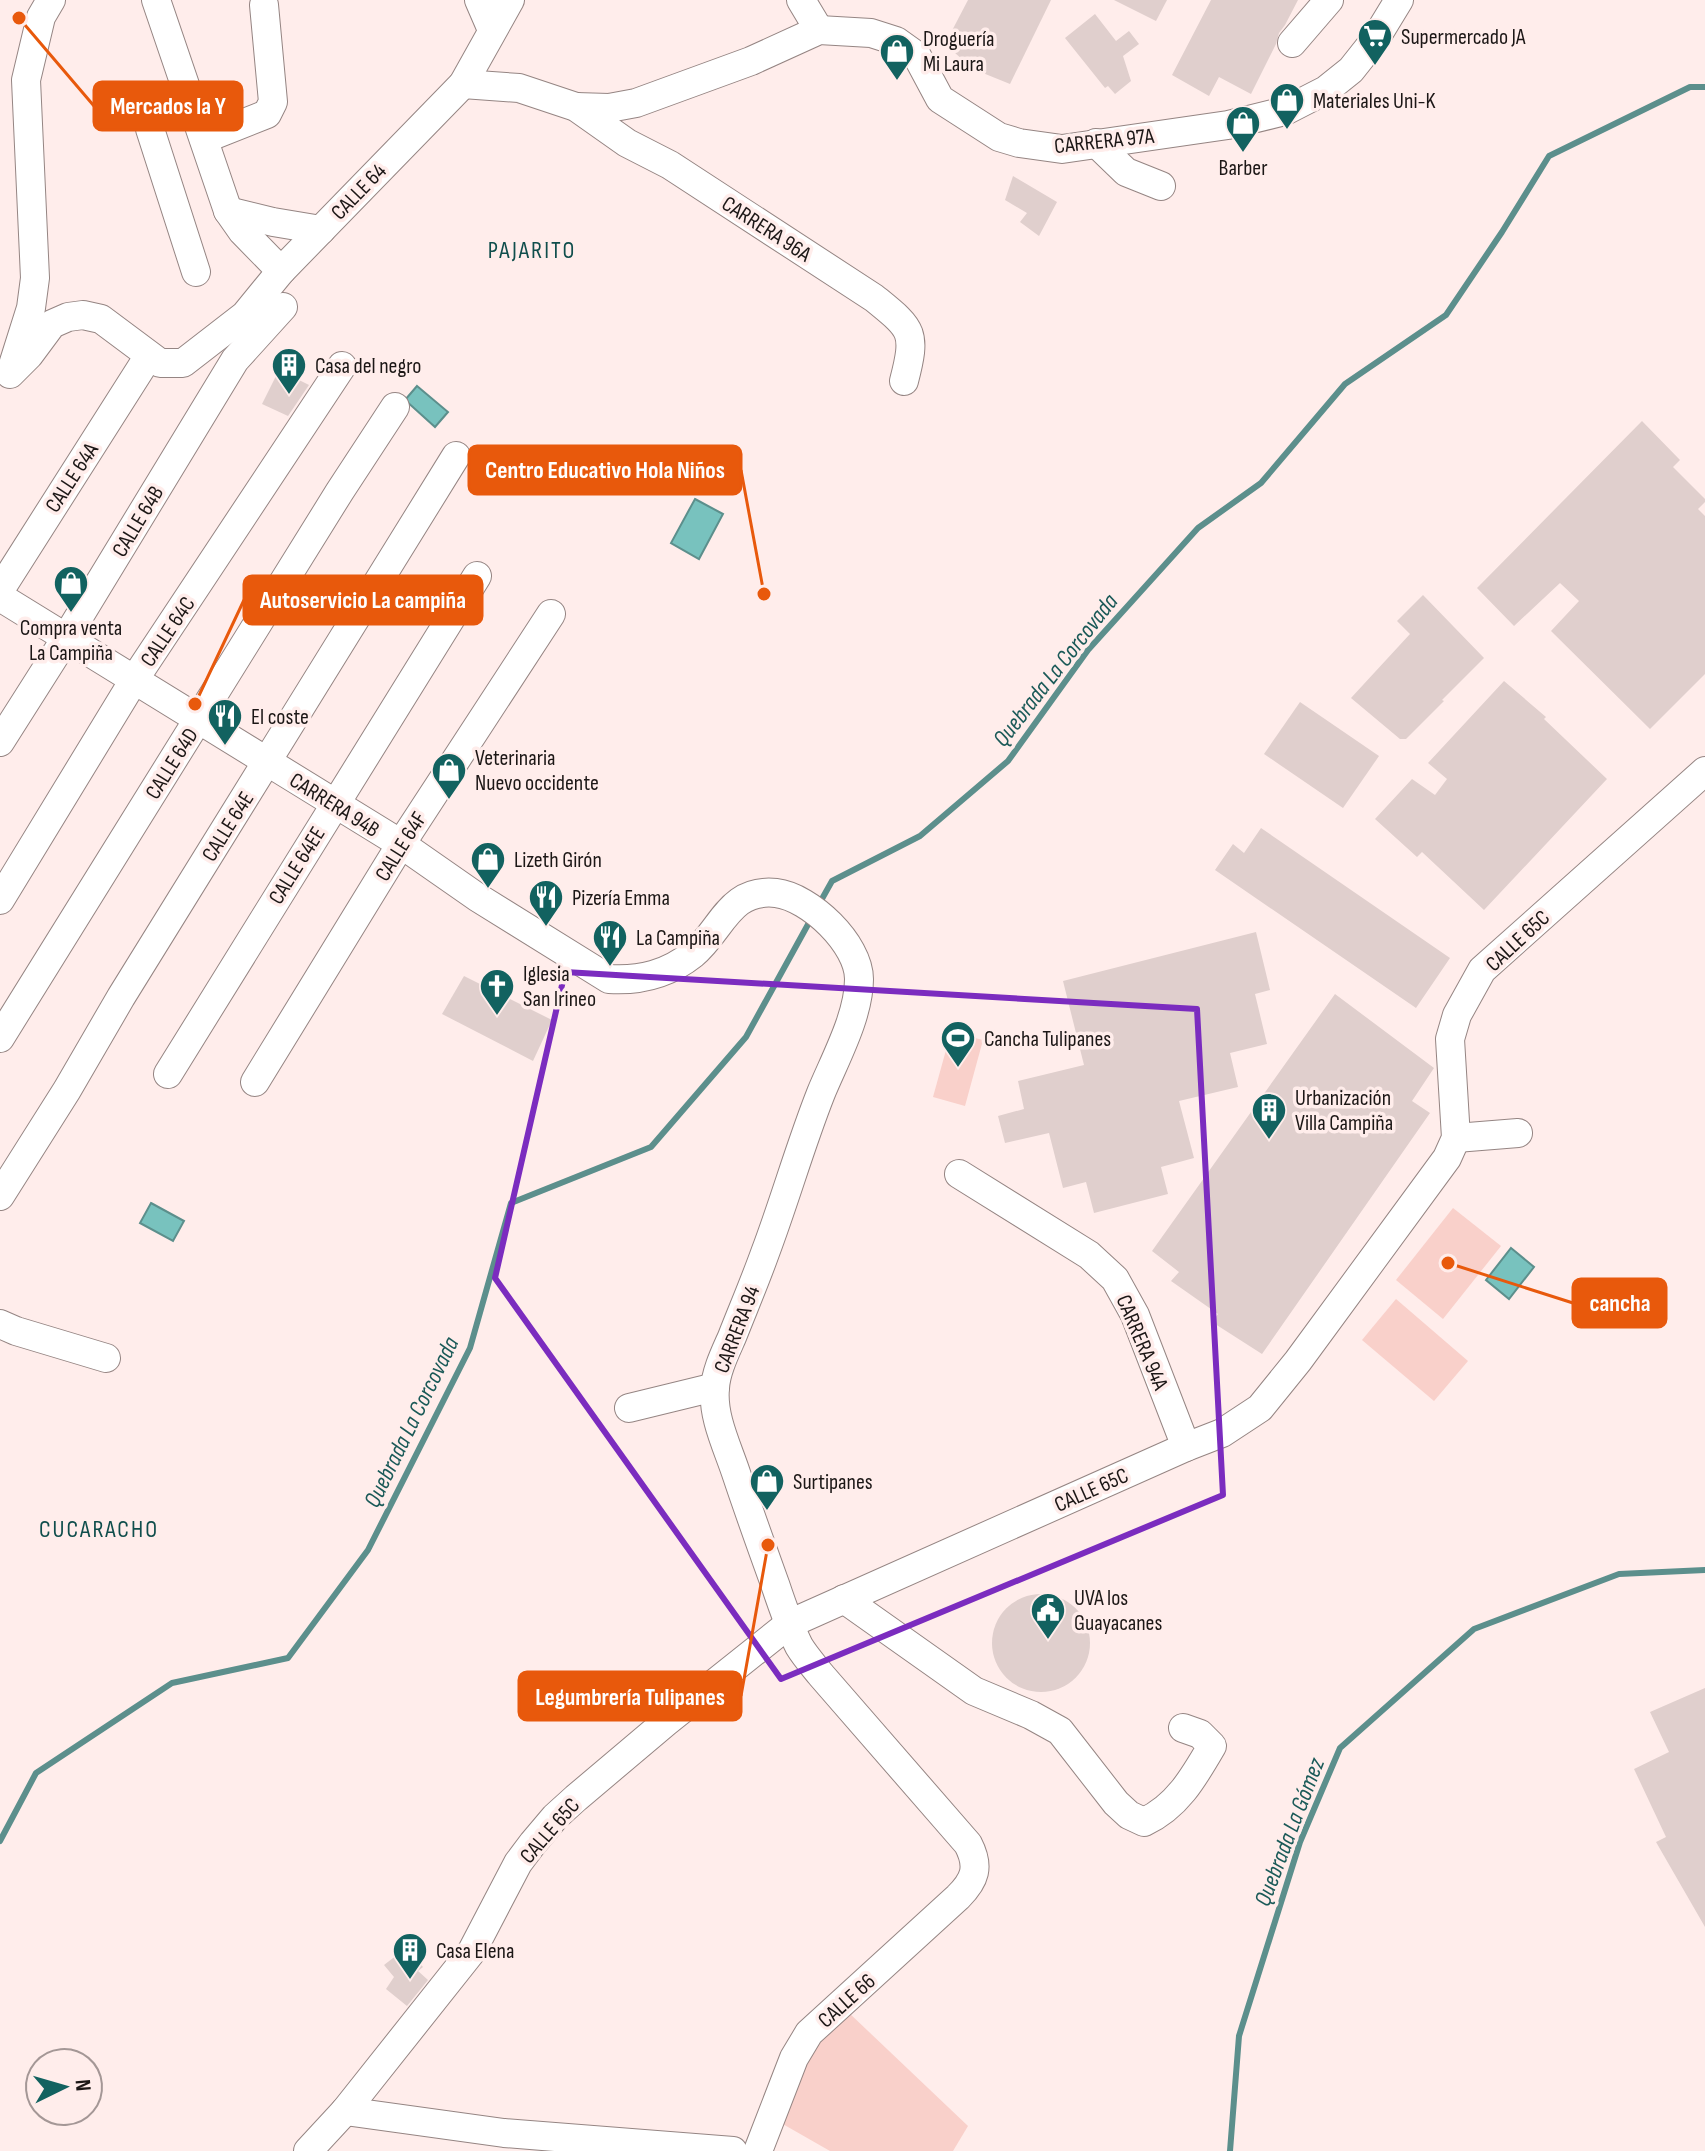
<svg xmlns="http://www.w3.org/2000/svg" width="1705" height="2151" font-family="'Sofia Sans Condensed',sans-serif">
	<rect width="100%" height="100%" fill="#ffedeb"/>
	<g fill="#f9d0ca">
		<path d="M951,1032L983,1040L965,1106L933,1097Z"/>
		<path d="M1453,1208L1501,1246L1443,1319L1396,1280Z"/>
		<path d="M1396,1299L1468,1361L1434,1401L1362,1340Z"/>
		<path d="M848,2012L968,2126L953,2151H830L774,2119L802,2058Z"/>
	</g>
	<g fill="#78c2be" stroke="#5c8f8c" stroke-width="2">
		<path d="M417,386L448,412L435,427L405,400Z"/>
		<path d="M695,499L723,514L699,559L671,543Z"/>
		<path d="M151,1203L184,1221L173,1241L140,1223Z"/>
		<path d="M1511,1248L1534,1267L1509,1299L1486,1280Z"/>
	</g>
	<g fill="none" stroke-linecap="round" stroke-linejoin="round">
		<g stroke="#5c8f8c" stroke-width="6">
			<path d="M818,906L832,881L920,836L1008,761L1088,650L1198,528L1261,483L1345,384L1446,315L1502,232L1549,156L1690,87H1705"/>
			<path d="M0,1841L36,1773L172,1683L288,1658L368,1550L470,1348L511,1203L651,1147L746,1037L811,919"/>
			<path d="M1230,2151L1239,2036L1300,1842L1340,1748L1474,1629L1619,1574L1705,1570"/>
		</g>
	</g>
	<g fill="#e0cfcd">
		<path d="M968,0H1051L1010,84L973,69L945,44Z"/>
		<path d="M1114,0H1167L1156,21Z"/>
		<path d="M1211,0H1298L1285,25L1279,33L1276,44L1251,94L1219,77L1209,96L1172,75Z"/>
		<path d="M1095,14L1116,41L1129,31L1139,44L1123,56L1131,81L1115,94L1108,86L1105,88L1065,38Z"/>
		<path d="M1013,176L1057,202L1039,236L1020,222L1027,213L1005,200Z"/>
		<path d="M279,370L309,385L288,416L262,404Z"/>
		<path d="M1642,421L1680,460L1673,467L1705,499V502L1698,509L1705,516V674L1650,729L1551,631L1579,601L1560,583L1514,626L1477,588Z"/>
		<path d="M1423,595L1484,658L1442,700L1444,701L1406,739H1400L1351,698L1410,634L1397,621Z"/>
		<path d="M1504,681L1546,717L1544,719L1607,779L1484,910L1422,852L1417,857L1375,819L1412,779L1435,795L1447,779L1428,763Z"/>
		<path d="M1300,702L1379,756L1343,808L1264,754Z"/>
		<path d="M1261,828L1450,958L1416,1008L1215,870L1233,844L1244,853Z"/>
		<path d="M1256,932L1270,990L1255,994L1267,1044L1230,1053L1238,1087L1179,1101L1194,1158L1161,1167L1168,1194L1094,1213L1086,1182L1063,1188L1049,1133L1005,1143L998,1116L1024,1109L1018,1081L1084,1065L1063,981Z"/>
		<path d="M464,976L552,1020L533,1061L442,1014Z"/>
		<path d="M1335,994L1434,1068L1412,1101L1430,1113L1262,1354L1212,1322L1218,1314L1171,1281L1179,1272L1152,1251Z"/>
		<circle cx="1041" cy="1643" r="49"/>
		<path d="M1705,1688V1927L1656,1842L1666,1837L1634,1769L1669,1752L1650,1712Z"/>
		<path d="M406,1948L423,1967L418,1971L428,1980L407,2006L386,1989L394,1977L384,1965Z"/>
	</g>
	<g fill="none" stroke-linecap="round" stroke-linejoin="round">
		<g stroke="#958583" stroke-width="30">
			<g id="minor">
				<path d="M156,0L228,211L242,231L281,271"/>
				<path d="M479,0L492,30"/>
				<path d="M801,0L819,30"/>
				<path d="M1292,43L1329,0"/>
				<path d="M463,84L519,88L576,107L627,143L670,165L874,298C912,329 917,331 904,381"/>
				<path d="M192,103L172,109L152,119L150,129L196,272"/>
				<path d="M576,107L609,108L636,103L751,61L819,30L871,33L896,41L917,56L940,99L999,137L1019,143L1062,149L1228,125L1285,111L1326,90L1351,70L1374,41L1399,0"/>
				<path d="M204,139L267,114L273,102L264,5"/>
				<path d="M1096,143L1126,172L1161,186"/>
				<path d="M228,211L273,222L321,230"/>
				<path d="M13,365L31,308L35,278L26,80L41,17L51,0"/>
				<path d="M10,374L29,355L52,324L68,317L83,315L101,319L160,363H183L245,315L281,271L463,84L510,0"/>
				<path d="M0,590L143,365"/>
				<path d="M0,597L401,844L477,897L609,979C641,981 668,974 693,954C722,930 729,888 776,893C810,897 859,944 859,979C859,1016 835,1059 821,1093C800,1146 785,1200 765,1253C755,1281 743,1309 732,1337C725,1353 716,1371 715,1388C712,1417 728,1448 737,1476C749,1512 762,1548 775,1584C782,1605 789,1626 799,1646C805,1656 813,1665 821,1675L968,1844C980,1867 975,1880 958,1897L809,2033L794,2058L758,2151"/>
				<path d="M0,742L66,638L235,360L283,307"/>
				<path d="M0,900L134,680L342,366"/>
				<path d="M0,1038L340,491L395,407"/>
				<path d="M168,1074L477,576"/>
				<path d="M255,1082L401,844L551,614"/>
				<path d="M1456,1138L1518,1133"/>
				<path d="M959,1174L1089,1255L1115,1279L1135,1315L1186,1447"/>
				<path d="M0,1196L67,1090L121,997L456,456"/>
				<path d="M0,1324L16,1331L106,1358"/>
				<path d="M629,1408L715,1387"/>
				<path d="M844,1599L974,1691L1031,1715L1060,1731L1116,1803L1129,1815L1144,1822C1177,1807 1194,1777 1212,1746L1200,1734L1183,1728"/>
				<path d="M345,2111L504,2133L733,2151"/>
				<path d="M308,2151L345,2111L472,1951L518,1863L533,1843L555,1817L576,1798L666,1722L789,1624L1186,1447L1222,1433L1260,1408L1298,1361L1447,1158L1456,1138L1450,1039L1457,1015L1482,970L1705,771"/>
			</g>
		</g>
		<use href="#minor" stroke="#fff" stroke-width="28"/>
	</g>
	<path fill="none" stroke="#7b2cbf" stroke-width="6" stroke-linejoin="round" d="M565,972L1197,1009L1223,1495L781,1679L495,1278Z"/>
	<defs>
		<g id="supermarket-pin" transform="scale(1.8)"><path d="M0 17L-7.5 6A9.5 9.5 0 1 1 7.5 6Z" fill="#126260" stroke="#ffedeb"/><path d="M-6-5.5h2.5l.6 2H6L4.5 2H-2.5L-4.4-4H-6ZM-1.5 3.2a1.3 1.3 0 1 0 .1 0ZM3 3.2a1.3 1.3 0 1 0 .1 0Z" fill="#fff"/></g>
		<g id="shop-pin" transform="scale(1.8)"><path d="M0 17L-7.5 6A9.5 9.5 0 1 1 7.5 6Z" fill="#126260" stroke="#ffedeb"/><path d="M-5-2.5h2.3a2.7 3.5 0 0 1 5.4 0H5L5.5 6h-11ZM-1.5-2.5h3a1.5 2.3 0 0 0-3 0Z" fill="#fff"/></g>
		<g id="building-pin" transform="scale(1.8)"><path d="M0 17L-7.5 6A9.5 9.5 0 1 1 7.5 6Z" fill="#126260" stroke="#ffedeb"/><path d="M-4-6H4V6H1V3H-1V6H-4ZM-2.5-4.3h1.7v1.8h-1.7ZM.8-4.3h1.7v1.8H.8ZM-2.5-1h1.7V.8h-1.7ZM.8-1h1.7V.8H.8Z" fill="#fff"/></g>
		<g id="restaurant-pin" transform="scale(1.8)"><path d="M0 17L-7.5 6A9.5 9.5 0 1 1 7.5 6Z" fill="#126260" stroke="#ffedeb"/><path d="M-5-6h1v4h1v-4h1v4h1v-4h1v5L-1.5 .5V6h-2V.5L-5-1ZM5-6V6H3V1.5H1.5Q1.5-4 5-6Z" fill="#fff"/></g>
		<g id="church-pin" transform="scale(1.8)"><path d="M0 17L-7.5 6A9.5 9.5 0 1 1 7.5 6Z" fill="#126260" stroke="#ffedeb"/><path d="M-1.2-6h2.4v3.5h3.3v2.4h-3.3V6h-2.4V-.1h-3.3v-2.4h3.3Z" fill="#fff"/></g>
		<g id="stadium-pin" transform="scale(1.8)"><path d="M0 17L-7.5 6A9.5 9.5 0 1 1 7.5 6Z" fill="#126260" stroke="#ffedeb"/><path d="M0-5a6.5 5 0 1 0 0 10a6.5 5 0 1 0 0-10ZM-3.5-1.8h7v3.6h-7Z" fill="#fff"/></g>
		<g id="civic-pin" transform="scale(1.8)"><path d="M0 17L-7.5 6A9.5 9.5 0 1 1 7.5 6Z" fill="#126260" stroke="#ffedeb"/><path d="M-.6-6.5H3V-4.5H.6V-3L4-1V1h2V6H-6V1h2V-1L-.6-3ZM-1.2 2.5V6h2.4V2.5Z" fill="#fff"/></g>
	</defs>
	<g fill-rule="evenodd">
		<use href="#supermarket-pin" x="1375" y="36"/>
		<use href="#shop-pin" x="897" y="51"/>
		<use href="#shop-pin" x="1287" y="100"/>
		<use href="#shop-pin" x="1243" y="123"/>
		<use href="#building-pin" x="289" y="365"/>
		<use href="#shop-pin" x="71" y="583"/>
		<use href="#restaurant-pin" x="225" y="716"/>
		<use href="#shop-pin" x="449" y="770"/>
		<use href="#shop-pin" x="488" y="859"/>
		<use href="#restaurant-pin" x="546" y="897"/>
		<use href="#restaurant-pin" x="610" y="937"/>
		<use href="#church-pin" x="497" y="986"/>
		<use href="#stadium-pin" x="958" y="1038"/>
		<use href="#building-pin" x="1269" y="1110"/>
		<use href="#shop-pin" x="767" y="1481"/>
		<use href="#civic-pin" x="1048" y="1610"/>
		<use href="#building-pin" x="410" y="1950"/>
	</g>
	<g text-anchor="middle" stroke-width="7" stroke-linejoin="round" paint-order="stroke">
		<g font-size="22" fill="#1c1716" stroke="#ffedeb" text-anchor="start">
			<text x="1401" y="44">Supermercado JA</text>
			<text x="923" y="46">Droguería<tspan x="923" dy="25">Mi Laura</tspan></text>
			<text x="1313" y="108">Materiales Uni-K</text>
			<text x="1243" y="175" text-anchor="middle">Barber</text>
			<text x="315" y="373">Casa del negro</text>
			<text x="71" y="635" text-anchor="middle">Compra venta<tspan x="71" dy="25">La Campiña</tspan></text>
			<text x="251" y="724">El coste</text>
			<text x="475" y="765">Veterinaria<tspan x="475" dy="25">Nuevo occidente</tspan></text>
			<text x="514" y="867">Lizeth Girón</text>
			<text x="572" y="905">Pizería Emma</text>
			<text x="636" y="945">La Campiña</text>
			<text x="523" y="981">Iglesia<tspan x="523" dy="25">San Irineo</tspan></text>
			<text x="984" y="1046">Cancha Tulipanes</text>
			<text x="1295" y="1105">Urbanización<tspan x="1295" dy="25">Villa Campiña</tspan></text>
			<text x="793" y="1489">Surtipanes</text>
			<text x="1074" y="1605">UVA los<tspan x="1074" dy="25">Guayacanes</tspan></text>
			<text x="436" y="1958">Casa Elena</text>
		</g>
		<g font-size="22" fill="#1c1716" stroke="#ffedeb">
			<text transform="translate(1104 140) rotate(-6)" y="8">CARRERA 97A</text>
			<text transform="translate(358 191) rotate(-46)" y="8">CALLE 64</text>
			<text transform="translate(767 228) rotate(33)" y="8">CARRERA 96A</text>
			<text transform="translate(71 477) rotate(-57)" y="8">CALLE 64A</text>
			<text transform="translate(137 521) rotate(-59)" y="8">CALLE 64B</text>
			<text transform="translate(167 631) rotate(-56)" y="8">CALLE 64C</text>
			<text transform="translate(171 763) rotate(-58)" y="8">CALLE 64D</text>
			<text transform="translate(335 804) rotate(32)" y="8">CARRERA 94B</text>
			<text transform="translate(227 826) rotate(-58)" y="8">CALLE 64E</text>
			<text transform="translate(400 846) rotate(-58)" y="8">CALLE 64F</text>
			<text transform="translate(296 865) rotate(-58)" y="8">CALLE 64EE</text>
			<text transform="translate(1517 940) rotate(-43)" y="8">CALLE 65C</text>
			<text transform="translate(736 1329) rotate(-69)" y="8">CARRERA 94</text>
			<text transform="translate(1143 1342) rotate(67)" y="8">CARRERA 94A</text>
			<text transform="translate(1091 1489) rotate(-24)" y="8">CALLE 65C</text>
			<text transform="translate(549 1830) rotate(-49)" y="8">CALLE 65C</text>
			<text transform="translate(846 2000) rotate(-42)" y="8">CALLE 66</text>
		</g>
		<g font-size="24" letter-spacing="2" fill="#104e4c" stroke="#ffedeb">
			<text x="532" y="258">PAJARITO</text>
			<text x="99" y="1537">CUCARACHO</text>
		</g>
		<g font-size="24" font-style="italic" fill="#1b5a58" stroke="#ffedeb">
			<text transform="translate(1055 670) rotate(-52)" y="8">Quebrada La Corcovada</text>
			<text transform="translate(411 1422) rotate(-64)" y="8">Quebrada La Corcovada</text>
			<text transform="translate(1289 1832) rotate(-69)" y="8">Quebrada La Gómez</text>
		</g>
	</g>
	<path fill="none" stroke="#e8590c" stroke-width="3" d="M19 18L94 106M764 594L741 470M195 704L244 600M1448 1263L1573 1303M768 1545L741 1696"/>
	<g fill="#e8590c" stroke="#ffedeb" stroke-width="3">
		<circle cx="19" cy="18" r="8"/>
		<circle cx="764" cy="594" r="8"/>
		<circle cx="195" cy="704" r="8"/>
		<circle cx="1448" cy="1263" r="8"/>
		<circle cx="768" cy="1545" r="8"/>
	</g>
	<g fill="#e8590c" stroke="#e8590c" stroke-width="3">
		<rect x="94" y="82" width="148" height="48" rx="8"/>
		<rect x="469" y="446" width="272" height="48" rx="8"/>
		<rect x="244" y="576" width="238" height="48" rx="8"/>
		<rect x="1573" y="1279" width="93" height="48" rx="8"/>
		<rect x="519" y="1672" width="222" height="48" rx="8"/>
	</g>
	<g font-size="24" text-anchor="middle" font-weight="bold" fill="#fff">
		<text x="168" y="114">Mercados la Y</text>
		<text x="605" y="478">Centro Educativo Hola Niños</text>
		<text x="363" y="608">Autoservicio La campiña</text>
		<text x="1620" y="1311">cancha</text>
		<text x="630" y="1705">Legumbrería Tulipanes</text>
	</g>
	<g transform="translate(64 2087) rotate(85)"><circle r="38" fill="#ffedeb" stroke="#a49796" stroke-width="2"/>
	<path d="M0-6L14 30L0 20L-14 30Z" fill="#126260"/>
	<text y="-12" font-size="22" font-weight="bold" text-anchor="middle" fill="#1c1716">N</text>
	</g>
</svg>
